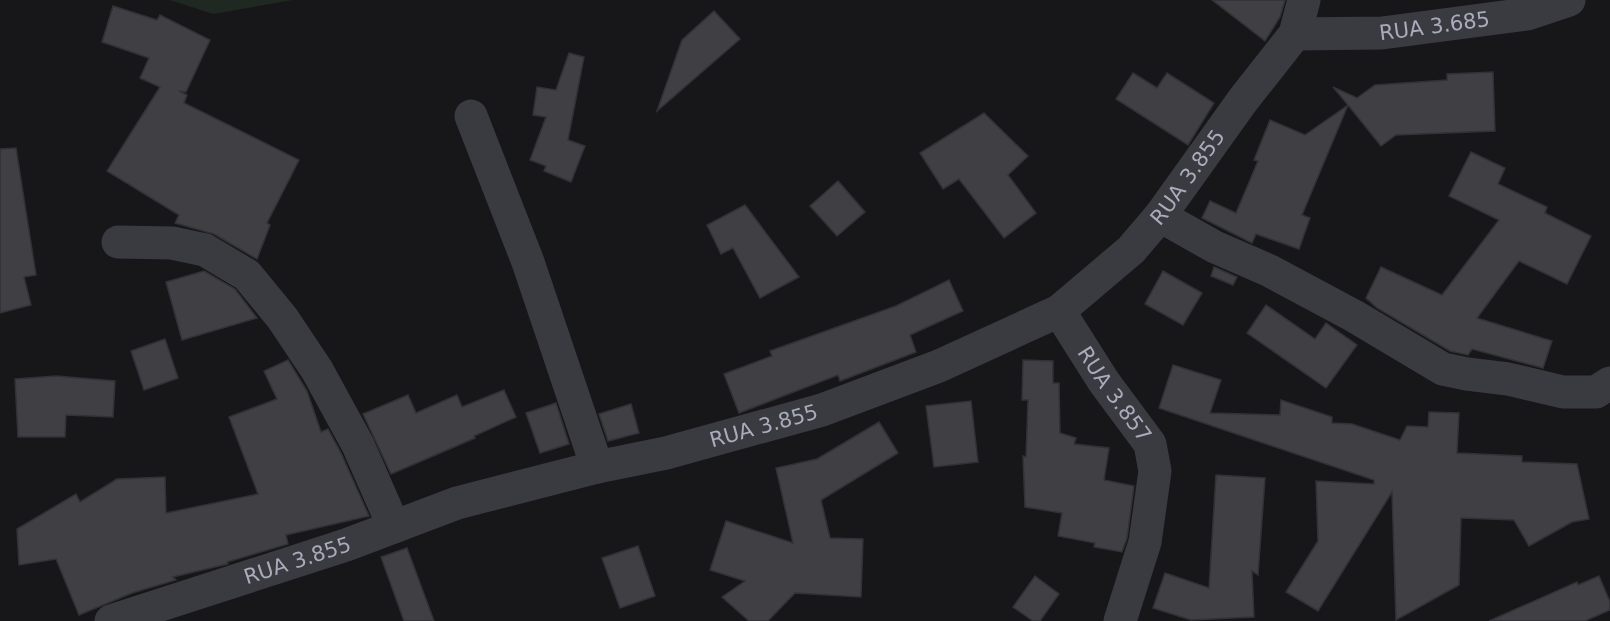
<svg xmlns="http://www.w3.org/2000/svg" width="1610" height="621" font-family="'DejaVu Sans',sans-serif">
	<rect width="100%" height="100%" fill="#17171a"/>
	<path fill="#1f2821" d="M170,0H293L213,14Z"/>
	<g fill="#3f3f44" stroke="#323136" stroke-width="1.5">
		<path d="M1212,0H1285L1280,17L1265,41Z"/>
		<path d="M113,6L157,20L160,15L210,40L186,92L179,91L187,95L184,103L299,160L267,223L270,225L257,259L214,234L175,223L179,215L107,171L160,87L140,78L149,58L102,42Z"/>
		<path d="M714,11L740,39L657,111L682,40Z"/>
		<path d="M569,53L584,57L568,140L585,146L571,182L544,171L546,166L530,160L546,117L533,115L537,87L556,90Z"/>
		<path d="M1493,72L1495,131L1396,135L1381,146L1348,105L1302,215L1310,218L1299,249L1256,234L1252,243L1202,218L1210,201L1236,213L1258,161L1254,160L1270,120L1305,135L1348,105L1333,87L1357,98L1375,85L1447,80V74Z"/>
		<path d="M1133,73L1157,88L1167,73L1214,103L1188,145L1116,99Z"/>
		<path d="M984,113L1028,156L1008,175L1036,213L1004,238L959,179L943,189L920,153Z"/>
		<path d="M16,148L36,275L24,277L31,305L0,313V149Z"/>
		<path d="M1471,152L1505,168L1498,184L1547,207L1545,213L1591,236L1567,284L1519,261L1477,318L1552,341L1543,368L1472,349L1468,355L1450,351L1377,308L1366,298L1381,267L1442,295L1499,220L1449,196Z"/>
		<path d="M838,181L865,212L837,236L810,206Z"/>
		<path d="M745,205L799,277L760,298L733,248L721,254L707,225Z"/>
		<path d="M1214,267L1237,277L1233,285L1211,276Z"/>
		<path d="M204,271L235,289L257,318L182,340L166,282Z"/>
		<path d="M1163,271L1202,293L1183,325L1145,304Z"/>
		<path d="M949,280L963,311L910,335L916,352L840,381L838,375L739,413L724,374L772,356L770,351L896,306Z"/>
		<path d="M1266,305L1315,339L1326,323L1357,345L1326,388L1247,333Z"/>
		<path d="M165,339L178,378L144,390L131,351Z"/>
		<path d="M288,360L307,391L321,432L328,429L341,453L369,516L286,535L288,544L227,562L228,564L219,566L173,577L176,580L132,593L79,615L56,559L19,565L17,529L76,494L80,502L117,479L165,477L166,513L258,494L229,417L277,399L264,371Z"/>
		<path d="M1023,360L1053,361V383H1059L1060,433L1076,438L1074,444L1109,448L1104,480L1134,486L1127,538L1122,552L1094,547L1095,543L1058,536L1062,513L1025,507L1023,456L1026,457L1028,400H1022Z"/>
		<path d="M1173,365L1221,380L1210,413L1280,415L1281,400L1332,417V423L1352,424L1400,440L1407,426L1428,427L1429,412L1459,413L1457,453L1522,456V462L1577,464L1589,519L1572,522L1529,546L1514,520L1461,518L1459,585L1396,620L1392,492L1318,611L1286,592L1318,541L1316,481L1374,484V480L1159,408Z"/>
		<path d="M56,376L115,381L113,417L66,415L65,437H18L15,379Z"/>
		<path d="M504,390L516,417L474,436L475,438L391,474L363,414L408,395L416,413L457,395L462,407Z"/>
		<path d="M971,401L978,462L934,467L926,406Z"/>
		<path d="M556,403L569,444L540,453L526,413Z"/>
		<path d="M631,404L639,433L608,441L599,414Z"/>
		<path d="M879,422L898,453L821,500L830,538L863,539L861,597L795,593L768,621H749L722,597L745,581L710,570L726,521L793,543L776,468L817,459Z"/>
		<path d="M1216,475L1265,478L1258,575L1252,571L1254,617L1191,620L1153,608L1165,573L1209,588Z"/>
		<path d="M638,546L655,596L620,608L602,558Z"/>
		<path d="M407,548L434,621H404L381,557Z"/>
		<path d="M1035,576L1059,594L1040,621H1033L1013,607Z"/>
		<path d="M1599,576L1610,602V610L1585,621H1489L1577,582L1578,585Z"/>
	</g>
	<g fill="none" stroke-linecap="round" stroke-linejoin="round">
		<g stroke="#3a3a41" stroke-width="33">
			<path id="s1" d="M1295,34L1382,33L1527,14L1569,0"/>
			<path d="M471,116L528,262L597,467"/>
			<path d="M1160,216L1215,247L1270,271L1354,316L1443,369L1467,374L1508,379L1563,392H1596L1610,383"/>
			<path d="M118,242L172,243L205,250L247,275L283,319L317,370L358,445L394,527"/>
			<path id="s2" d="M1059,311L1104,382L1150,444L1155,471L1145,542L1120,621"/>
			<path id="s3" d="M111,621L346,545L457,503L597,467L666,453L822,410L939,366L1059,311L1131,250L1160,216L1243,100L1295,34L1304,0"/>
		</g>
	</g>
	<g text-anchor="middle" stroke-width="4.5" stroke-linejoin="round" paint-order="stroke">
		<g font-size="21" fill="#a9acba" stroke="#121215">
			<text dy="7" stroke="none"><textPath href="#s1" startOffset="140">RUA 3.685</textPath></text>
			<text dy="7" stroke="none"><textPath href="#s3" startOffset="1186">RUA 3.855</textPath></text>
			<text dy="7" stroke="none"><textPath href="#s2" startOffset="100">RUA 3.857</textPath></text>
			<text dy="7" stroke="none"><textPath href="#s3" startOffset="682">RUA 3.855</textPath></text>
			<text dy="7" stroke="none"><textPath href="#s3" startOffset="196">RUA 3.855</textPath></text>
		</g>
	</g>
</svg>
